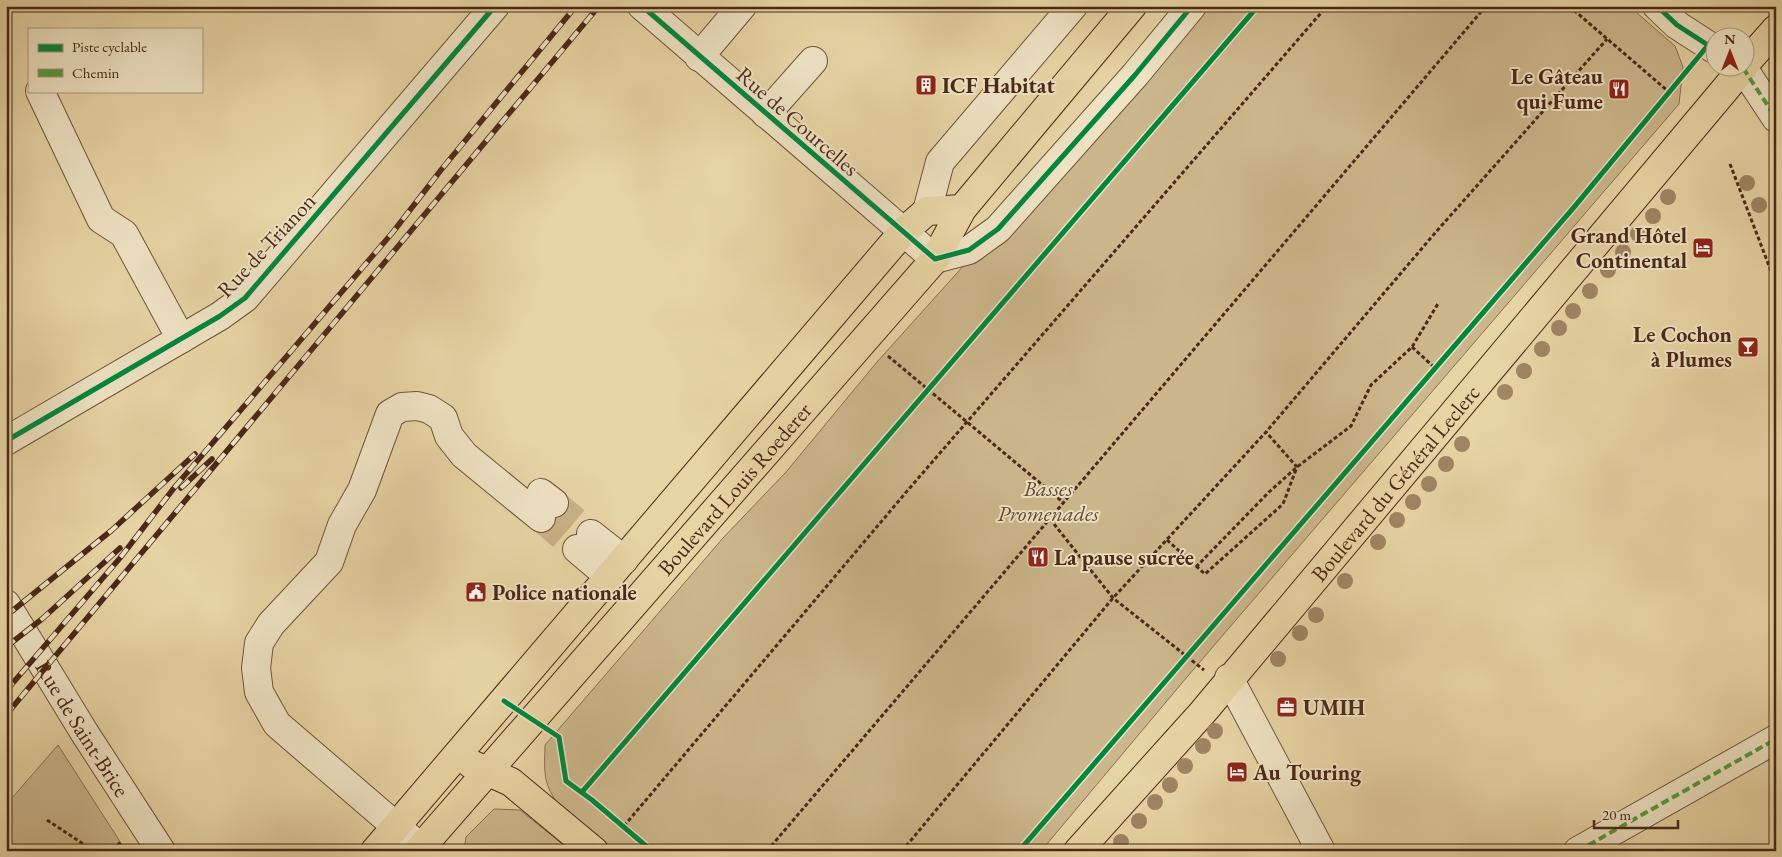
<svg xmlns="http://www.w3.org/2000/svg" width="1782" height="857" font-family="'EB Garamond',serif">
	<rect width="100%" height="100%" fill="#e7d4a4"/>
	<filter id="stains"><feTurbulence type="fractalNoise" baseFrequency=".004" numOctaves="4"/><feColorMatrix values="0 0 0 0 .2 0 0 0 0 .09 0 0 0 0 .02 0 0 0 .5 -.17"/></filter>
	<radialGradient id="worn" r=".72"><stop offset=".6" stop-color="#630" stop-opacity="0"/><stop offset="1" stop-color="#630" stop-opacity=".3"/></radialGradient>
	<g fill="#ccb78c" stroke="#8b7052">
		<path d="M1197,6H1629L1675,46L1683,67L1679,104L1187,677L1041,851H613C588,831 548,808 545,773C544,764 545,754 545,745L723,538L786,472L877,362Z"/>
		<path d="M58,745L126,851H6V805Z"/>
		<path d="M494,809L520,810L571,851H464L466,837Z"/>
	</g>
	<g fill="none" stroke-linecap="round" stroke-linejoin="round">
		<g stroke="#c8b288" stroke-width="28" stroke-dasharray="28 14" stroke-linecap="butt">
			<path d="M554,503L591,534"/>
			<path d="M541,518L577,549"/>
		</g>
		<g stroke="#71533a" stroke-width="30">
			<g id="minor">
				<path d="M642,6L935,259L969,250L998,229L1135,75L1192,6"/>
				<path d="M1657,6L1677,25L1714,49"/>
				<path d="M699,57L742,6"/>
				<path d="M1743,68L1776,118"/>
				<path d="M40,91L101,219L124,234L181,339"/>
				<path d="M766,114L813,61"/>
				<path d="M927,211L940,162L1073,6"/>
				<path d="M6,441L220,316L245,298L495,6"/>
				<path d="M541,493L554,503"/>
				<path d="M591,534L624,560"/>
				<path d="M577,549L610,577"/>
				<path id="s1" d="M6,604L84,732L161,851"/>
				<path d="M1229,678L1321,851"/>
				<path d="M420,847L277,724L259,692L256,668L259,643L271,624L329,562L342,525L362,490L390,414L402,407L417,406L429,409L443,418L449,436L464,455L541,518"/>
				<path d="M1578,851L1776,739"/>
			</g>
		</g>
		<g stroke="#4a2817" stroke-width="30">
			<g id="major">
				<path d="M1744,65L1776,29"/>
				<path d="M471,764L511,782L594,851"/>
				<path d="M375,851L903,232L927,211L962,209"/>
				<path id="s2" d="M418,851L935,259L962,209L1132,6"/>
				<path id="s3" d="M1078,851L1203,712L1743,68"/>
			</g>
		</g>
		<g stroke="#4a2817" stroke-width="3" stroke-dasharray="4 2.5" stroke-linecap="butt">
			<path d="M1569,6L1669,92"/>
			<path d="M1730,164L1776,284"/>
			<path d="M1412,347L1435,368"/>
			<path d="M888,356L1064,503"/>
			<path d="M1050,519L1113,598L1204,670"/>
			<path d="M1167,540L1205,574L1283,504L1297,467L1266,432"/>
			<path d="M1196,567L1269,492L1297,467L1351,426L1371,385L1412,347L1439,302"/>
			<path d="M556,735L559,737L566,781L592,800L652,851"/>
			<path d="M47,820L94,851"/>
			<path d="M624,826L908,490L1327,6"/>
			<path d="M114,851L121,841"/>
			<path d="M767,851L1486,6"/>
			<path d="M902,851L1113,598L1266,432L1435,233L1607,39"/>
		</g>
		<use href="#minor" stroke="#efe3c4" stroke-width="28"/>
		<use href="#major" stroke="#e7d4a4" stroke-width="28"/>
		<g stroke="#4a2817" stroke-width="5.5">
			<g id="rail">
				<path d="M181,488L212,459"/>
				<path d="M6,616L112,530L195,454"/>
				<path d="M6,647L42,619L120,548"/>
				<path d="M6,691L120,558L174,488L393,232L441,170L576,6"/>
				<path d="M6,715L599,6"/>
			</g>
		</g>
		<use href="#rail" stroke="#efe3c4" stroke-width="4" stroke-dasharray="11" stroke-linecap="butt"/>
		<g stroke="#559c3d" stroke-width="4" stroke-dasharray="8 4" stroke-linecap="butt">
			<path d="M1743,68L1776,118"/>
			<path d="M1578,851L1776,739"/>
		</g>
		<g stroke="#efe3c4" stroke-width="8">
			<g id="cycleway">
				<path d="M642,6L935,259L969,250L998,229L1135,75L1192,6"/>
				<path d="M1657,6L1677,25L1714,49"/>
				<path d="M6,441L220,316L245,298L495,6"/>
				<path d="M504,701L559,737L566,781L592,800L652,851"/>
				<path d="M582,792L1258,6"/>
				<path d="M1019,851L1575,206L1714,38"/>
			</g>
		</g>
		<use href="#cycleway" stroke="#00873e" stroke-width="5"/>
	</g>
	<g fill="#9f8563">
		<circle cx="1747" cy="183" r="8"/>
		<circle cx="1668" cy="197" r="8"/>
		<circle cx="1759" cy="205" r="8"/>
		<circle cx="1653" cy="216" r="8"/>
		<circle cx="1638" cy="234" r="8"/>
		<circle cx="1623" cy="252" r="8"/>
		<circle cx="1608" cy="270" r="8"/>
		<circle cx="1590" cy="291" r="8"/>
		<circle cx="1573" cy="311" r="8"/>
		<circle cx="1559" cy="328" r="8"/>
		<circle cx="1542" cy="349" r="8"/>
		<circle cx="1524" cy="371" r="8"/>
		<circle cx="1505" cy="392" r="8"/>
		<circle cx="1462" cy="444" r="8"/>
		<circle cx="1446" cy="464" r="8"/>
		<circle cx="1429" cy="484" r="8"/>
		<circle cx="1413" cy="502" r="8"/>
		<circle cx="1397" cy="520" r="8"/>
		<circle cx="1378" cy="542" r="8"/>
		<circle cx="1345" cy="581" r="8"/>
		<circle cx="1316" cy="615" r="8"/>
		<circle cx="1300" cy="633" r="8"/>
		<circle cx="1278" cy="659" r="8"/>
		<circle cx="1215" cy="731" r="8"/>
		<circle cx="1203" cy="746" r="8"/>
		<circle cx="1185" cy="766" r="8"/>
		<circle cx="1170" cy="785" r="8"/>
		<circle cx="1155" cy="802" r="8"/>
		<circle cx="1139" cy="821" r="8"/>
		<circle cx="1121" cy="842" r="8"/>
	</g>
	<defs>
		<g id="building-square" transform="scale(1.125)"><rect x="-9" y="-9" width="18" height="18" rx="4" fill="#8f2418" stroke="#efe3c4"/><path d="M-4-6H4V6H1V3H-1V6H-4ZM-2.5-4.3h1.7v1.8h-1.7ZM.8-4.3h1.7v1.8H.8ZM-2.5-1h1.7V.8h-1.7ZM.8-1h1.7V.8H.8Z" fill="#fff"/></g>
		<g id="restaurant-square" transform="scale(1.125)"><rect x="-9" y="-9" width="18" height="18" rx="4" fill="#8f2418" stroke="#efe3c4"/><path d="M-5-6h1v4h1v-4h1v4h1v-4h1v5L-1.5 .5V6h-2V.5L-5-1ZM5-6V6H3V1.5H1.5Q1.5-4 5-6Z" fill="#fff"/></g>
		<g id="hotel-square" transform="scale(1.125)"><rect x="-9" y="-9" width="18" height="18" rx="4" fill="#8f2418" stroke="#efe3c4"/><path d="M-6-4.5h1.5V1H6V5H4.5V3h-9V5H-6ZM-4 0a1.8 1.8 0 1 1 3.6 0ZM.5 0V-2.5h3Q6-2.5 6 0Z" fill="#fff"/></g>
		<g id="bar-square" transform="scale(1.125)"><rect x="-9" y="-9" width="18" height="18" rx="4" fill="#8f2418" stroke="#efe3c4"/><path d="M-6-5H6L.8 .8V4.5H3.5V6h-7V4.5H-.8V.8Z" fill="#fff"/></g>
		<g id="civic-square" transform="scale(1.125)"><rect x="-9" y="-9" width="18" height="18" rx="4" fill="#8f2418" stroke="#efe3c4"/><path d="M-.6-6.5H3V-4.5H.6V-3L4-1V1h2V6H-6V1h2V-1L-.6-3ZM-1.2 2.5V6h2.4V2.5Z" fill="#fff"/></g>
		<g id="office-square" transform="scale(1.125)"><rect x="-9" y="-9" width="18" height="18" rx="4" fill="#8f2418" stroke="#efe3c4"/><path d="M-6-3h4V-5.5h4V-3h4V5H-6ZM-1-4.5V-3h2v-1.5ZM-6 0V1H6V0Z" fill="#fff"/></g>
	</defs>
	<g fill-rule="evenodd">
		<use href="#building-square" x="926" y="85"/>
		<use href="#restaurant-square" x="1619" y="89"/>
		<use href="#hotel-square" x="1703" y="248"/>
		<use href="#bar-square" x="1748" y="347"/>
		<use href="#restaurant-square" x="1038" y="557"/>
		<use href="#civic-square" x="476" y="592"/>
		<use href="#office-square" x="1287" y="707"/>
		<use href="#hotel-square" x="1237" y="772"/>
	</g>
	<g text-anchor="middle" stroke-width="4" stroke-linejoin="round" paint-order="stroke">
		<g font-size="22" font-weight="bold" fill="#4a2817" stroke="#efe3c4" text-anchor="start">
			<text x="1603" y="84" text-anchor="end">Le Gâteau<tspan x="1603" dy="25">qui Fume</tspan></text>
			<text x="942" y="93">ICF Habitat</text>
			<text x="1687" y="243" text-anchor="end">Grand Hôtel<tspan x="1687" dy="25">Continental</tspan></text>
			<text x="1732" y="342" text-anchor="end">Le Cochon<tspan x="1732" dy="25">à Plumes</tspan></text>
			<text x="1054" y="565">La pause sucrée</text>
			<text x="492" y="600">Police nationale</text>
			<text x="1303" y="715">UMIH</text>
			<text x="1253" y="780">Au Touring</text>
		</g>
		<g font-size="22" fill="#4a2817" stroke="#efe3c4">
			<text transform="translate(798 121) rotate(41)" y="8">Rue de Courcelles</text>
			<text transform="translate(266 245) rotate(-47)" y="8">Rue de Trianon</text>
			<text dy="8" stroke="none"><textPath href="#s3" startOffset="486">Boulevard du Général Leclerc</textPath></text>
			<text dy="8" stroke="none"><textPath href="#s2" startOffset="481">Boulevard Louis Roederer</textPath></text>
			<text dy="8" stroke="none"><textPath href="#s1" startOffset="146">Rue de Saint-Brice</textPath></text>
		</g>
		<g font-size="22" font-style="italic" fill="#64452e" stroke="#efe3c4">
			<text x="1048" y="496">Basses<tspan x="1048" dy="25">Promenades</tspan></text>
		</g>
	</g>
	<rect width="1782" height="857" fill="none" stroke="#e7d4a4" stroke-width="25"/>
	<rect x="8" y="8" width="1767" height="842" fill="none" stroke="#4a2817" stroke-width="2.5"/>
	<rect x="12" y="12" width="1757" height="832" fill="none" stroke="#4a2817"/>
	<rect x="28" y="28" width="175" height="65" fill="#efe3c4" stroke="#ad987f"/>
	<rect x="38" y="44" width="25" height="8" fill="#00873e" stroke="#ad987f"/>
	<text x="72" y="52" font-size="15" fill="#4a2817">Piste cyclable</text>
	<rect x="38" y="69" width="25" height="8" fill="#559c3d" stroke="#ad987f"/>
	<text x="72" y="78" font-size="15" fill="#4a2817">Chemin</text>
	<g transform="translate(1730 52)"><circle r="24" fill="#efe3c4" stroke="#ad987f"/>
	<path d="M0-4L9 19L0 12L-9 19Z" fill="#8f2418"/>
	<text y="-8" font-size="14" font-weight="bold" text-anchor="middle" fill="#4a2817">N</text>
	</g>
	<path d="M1594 820v8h84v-8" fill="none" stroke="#4a2817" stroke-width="2.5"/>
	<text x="1602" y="820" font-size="15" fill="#4a2817" stroke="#efe3c4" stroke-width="4" paint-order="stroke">20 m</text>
	<rect width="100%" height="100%" filter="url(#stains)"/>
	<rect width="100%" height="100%" fill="url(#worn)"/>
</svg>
